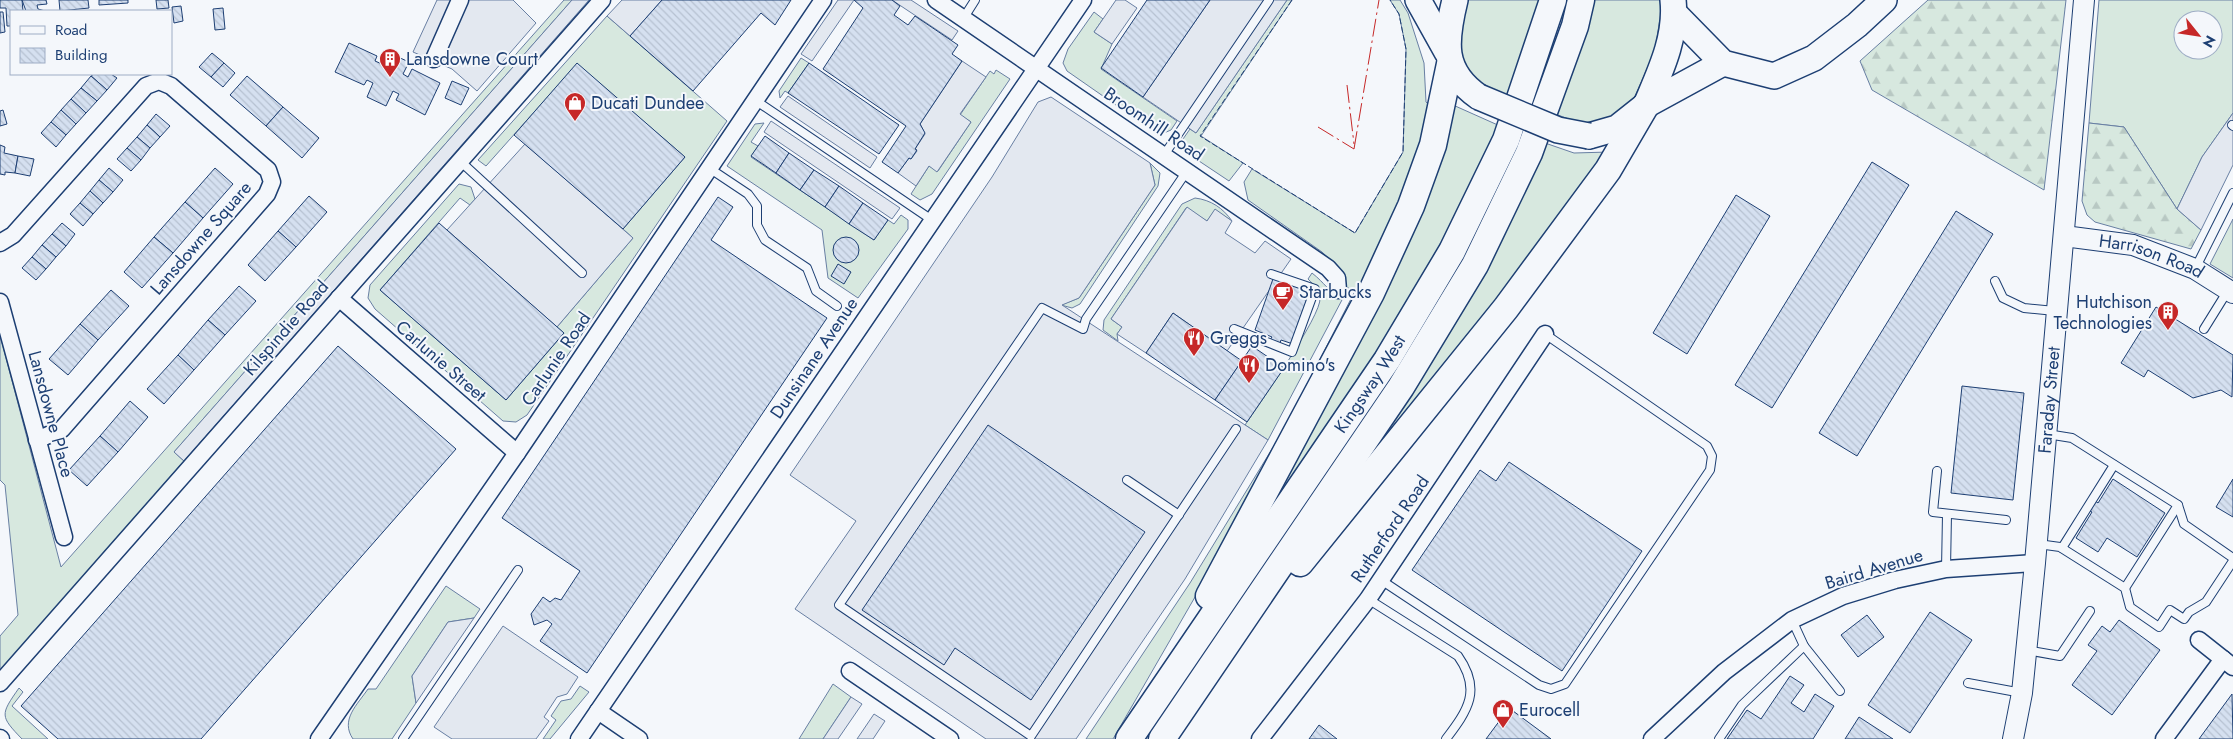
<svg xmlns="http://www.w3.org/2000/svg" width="2233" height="739" font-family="Jost,sans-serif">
	<defs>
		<pattern id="forest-firs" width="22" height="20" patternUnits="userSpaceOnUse" patternTransform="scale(1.25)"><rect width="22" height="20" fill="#d7e8df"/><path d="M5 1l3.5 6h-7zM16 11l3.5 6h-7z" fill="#b8c8c3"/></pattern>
		<pattern id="building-back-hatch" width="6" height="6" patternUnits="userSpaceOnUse" patternTransform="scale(1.25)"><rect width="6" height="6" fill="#d5e0f0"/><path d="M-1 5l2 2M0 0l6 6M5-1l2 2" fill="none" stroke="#b6c1d1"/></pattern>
	</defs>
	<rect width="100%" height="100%" fill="#f4f7fb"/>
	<g fill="#d7e8df" stroke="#687fa3" fill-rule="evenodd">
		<path d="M564,0H572L174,452L184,461L0,671V636L18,615L5,485L0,480V335L61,567Z"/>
		<path d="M1287,0H1292L1201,136L1243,163L1229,181L1184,151L1183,139L1190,129L1196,133Z"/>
		<path d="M1390,0H1400L1408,13L1424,63L1426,102L1432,108L1398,217L1288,436L1113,739H1086L1190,583L1283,431L1355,291L1344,286L1343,272L1322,252L1248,200L1244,182L1252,169L1355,233L1403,152L1406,49L1399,14Z"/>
		<path d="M1467,0H1543L1511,98L1470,78L1458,51L1459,20Z"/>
		<path d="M1594,0H1660L1662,6L1655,50L1634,99L1609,122L1580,123L1555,114Z"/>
		<path d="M2099,0H2233V113L2202,157L2177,209L2124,127L2089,123ZM2183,20H2213V50H2183Z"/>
		<path d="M1094,12L1103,19L1094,32L1112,44L1101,69L1177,121L1171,130L1159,135L1067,71L1063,63L1068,49Z"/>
		<path d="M607,16L727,121L527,415L516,422L503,421L375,309L368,298L370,285L459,184L471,187L475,199L470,205L460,198L380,290L506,400L564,333L557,327L633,238L623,229L685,157L577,64L486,166L478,160Z"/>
		<path d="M801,58L809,63L788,93L785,91L780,98L779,91Z"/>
		<path d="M996,70L1010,79L932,194L920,200L911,194L929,166L938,171L971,122L960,115L990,71L994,74Z"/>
		<path d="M1453,105L1500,126L1445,247L1286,492L1278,488Z"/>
		<path d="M764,123L751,142L758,146L751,157L874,240L888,220L894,224L901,215L908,220V229L858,298L828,278L822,230L727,166L755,124Z"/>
		<path d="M1545,143L1574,153L1609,152L1391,437L1383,432Z"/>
		<path d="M1150,163L1160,173L1158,186L1080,304L1072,308L1061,305L1079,298L1155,185Z"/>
		<path d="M1195,198C1211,200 1223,208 1232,221L1215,210L1207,221L1186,208L1111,319L1122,327L1117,334L1118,341L1103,330L1104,320L1182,204Z"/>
		<path d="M2233,219V278L2210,264Z"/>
		<path d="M1312,273C1326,284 1326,290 1343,298L1268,440L1245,425C1258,406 1322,315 1320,298C1319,289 1314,285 1308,279Z"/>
		<path d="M446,586L480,609L474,618L448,622L412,676L416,703L392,739H353C340,720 357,705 368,689H376Z"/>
		<path d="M833,684L851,697L823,739H799Z"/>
		<path d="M580,686L589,692L550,739H543L556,720L551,716L561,701L571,699Z"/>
		<path d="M19,688L23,692L12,706L48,739H22C0,716 0,715 19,688Z"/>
	</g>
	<g fill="url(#forest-firs)" stroke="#687fa3">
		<path d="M1928,0H2066L2044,190L1872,90L1860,61Z"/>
		<path d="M2089,123L2124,127L2177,209L2201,230L2191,249L2095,222L2087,215L2082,201Z"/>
	</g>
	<g fill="#e3e8f0" stroke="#687fa3">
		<path d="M437,0H513L536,23L477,91L452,69L413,52Z"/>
		<path d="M572,0H589L184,461L174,452Z"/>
		<path d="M622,0H662L630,36L607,16Z"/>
		<path d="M838,0H854L812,61L801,54Z"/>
		<path d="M892,0H911L958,31L952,40Z"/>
		<path d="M1116,0H1125L1137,8L1112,44L1094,32Z"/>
		<path d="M1210,0H1287L1196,133L1143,97Z"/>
		<path d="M962,61L986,77L960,114L971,122L937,172L929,166L916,186L898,173L909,158L911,159L917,151L915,149L925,134L920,124Z"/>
		<path d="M788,96L877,157L870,168L780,107Z"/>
		<path d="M1051,97L1150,163L1155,185L1079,298L1062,305L1268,440L1185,579L1076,739H986L795,609L856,521L790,475L992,177L1038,102Z"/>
		<path d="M2233,113V165L2201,230L2177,209L2202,157Z"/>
		<path d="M771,121L900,208L892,219L764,132Z"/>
		<path d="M525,144L633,238L557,327L447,230Z"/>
		<path d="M1187,207L1207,221L1215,209L1232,221L1225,233L1255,253L1265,241L1291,259L1227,351L1173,313L1146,353L1117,334L1122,327L1111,319Z"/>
		<path d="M474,618L416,703L412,676L448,622Z"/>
		<path d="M503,626L578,677L567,694L557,697L544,717L549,721L536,739H452L434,727Z"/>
		<path d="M851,697L862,704L838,739H823Z"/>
		<path d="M874,714L885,721L873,739H857Z"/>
	</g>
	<g fill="url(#building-back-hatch)" stroke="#1d3f73">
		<path d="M0,0H22L23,11H11V26H7L6,8H0Z"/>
		<path d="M22,0H46L47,4L37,5L38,9L45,11H26Z"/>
		<path d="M59,0H88L89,8L60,11Z"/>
		<path d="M99,0H128V3L99,5Z"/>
		<path d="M156,0H168L169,8L157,9Z"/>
		<path d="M662,0H791L775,25L761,13L693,91L630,36Z"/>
		<path d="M854,0H892L900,6L894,15L908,25L915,16L958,45L952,54L962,61L920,124L925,133L915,149L917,150L911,159L909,158L898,173L882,162L906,126L823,69L863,8Z"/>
		<path d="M1147,0H1210L1143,97L1101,68Z"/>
		<path d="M181,6L183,21L174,23L172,7Z"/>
		<path d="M223,8L225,29L215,30L213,9Z"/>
		<path d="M0,12H3L5,32L0,33Z"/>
		<path d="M349,43L377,56L375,61L382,64L387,52L409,62L403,74L408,77L412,69L440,83L425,115L396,100L399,94L393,91L386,106L367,97L373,83L367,80L364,85L335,72Z"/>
		<path d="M212,53L224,63L211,77L199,67Z"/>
		<path d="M224,63L235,73L223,87L211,77Z"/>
		<path d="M577,63L685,157L623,229L514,135Z"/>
		<path d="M809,63L899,125L879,154L788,93Z"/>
		<path d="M94,74H111L117,78L107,90L91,76Z"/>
		<path d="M91,76L107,90L97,101L81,88Z"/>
		<path d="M247,76L283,107L266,126L230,95Z"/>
		<path d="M452,81L469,88L461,105L445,98Z"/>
		<path d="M81,88L97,101L86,113L71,99Z"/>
		<path d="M71,99L86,113L76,124L61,110Z"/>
		<path d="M283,107L319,138L302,158L266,126Z"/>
		<path d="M3,110L7,124L0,126V111Z"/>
		<path d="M61,110L76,124L66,135L51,122Z"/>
		<path d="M156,114L170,126L160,137L147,125Z"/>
		<path d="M51,122L66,135L56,147L41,133Z"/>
		<path d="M147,125L160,137L150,148L137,137Z"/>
		<path d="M765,136L789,153L776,173L751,156Z"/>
		<path d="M137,137L150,148L141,160L127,148Z"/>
		<path d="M0,145L5,147L4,153L18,156L15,173L5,172V175L0,174Z"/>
		<path d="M127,148L141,160L131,171L117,159Z"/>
		<path d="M789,153L814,170L800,190L776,173Z"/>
		<path d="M18,156L34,159L30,176L15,173Z"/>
		<path d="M1872,162L1909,185L1772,408L1735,385Z"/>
		<path d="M109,168L123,180L113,192L99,180Z"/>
		<path d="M215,168L233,184L203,218L185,202Z"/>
		<path d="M814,170L839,186L825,207L800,190Z"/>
		<path d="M99,180L113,192L103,203L90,191Z"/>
		<path d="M839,186L863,203L849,224L825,207Z"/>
		<path d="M90,191L103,203L93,214L80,203Z"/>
		<path d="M1736,195L1770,216L1687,354L1653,333Z"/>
		<path d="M309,196L327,212L296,247L278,231Z"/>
		<path d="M718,197L733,207L711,240L827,318L587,673L540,641L552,624L547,620L534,625L531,614L543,597L550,602L555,598L561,600L580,571L502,518Z"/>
		<path d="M185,202L203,218L173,253L154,237Z"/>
		<path d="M80,203L93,214L83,226L70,214Z"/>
		<path d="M863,203L888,220L874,240L849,224Z"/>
		<path d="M1956,211L1993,234L1857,456L1819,433Z"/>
		<path d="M62,223L75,234L66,246L52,234Z"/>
		<path d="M439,223L564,333L506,400L380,290Z"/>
		<path d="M278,231L296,247L265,281L248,265Z"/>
		<path d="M52,234L66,246L56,257L42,245Z"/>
		<path d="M154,237L173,253L142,288L124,272Z"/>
		<circle cx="846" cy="250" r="13"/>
		<path d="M42,245L56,257L46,269L32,257Z"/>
		<path d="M32,257L46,269L36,280L22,268Z"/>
		<path d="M838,264L851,272L844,284L831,276Z"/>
		<path d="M1274,276L1313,289L1293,344L1281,340L1280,343L1270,340L1272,337L1255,330Z"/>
		<path d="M239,286L256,301L225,335L208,320Z"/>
		<path d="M111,290L129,306L98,340L80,324Z"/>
		<path d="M2156,307L2233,355L2232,397L2221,390L2193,398L2148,370L2144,377L2121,363Z"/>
		<path d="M1173,313L1242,361L1215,400L1146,353Z"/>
		<path d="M208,320L225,335L194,370L178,355Z"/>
		<path d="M80,324L98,340L68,375L49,359Z"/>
		<path d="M338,346L456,449L201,739H58L21,706Z"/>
		<path d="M1252,346L1284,368L1247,422L1215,400Z"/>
		<path d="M178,355L194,370L164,404L147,389Z"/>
		<path d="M1962,386L2024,393L2013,500L1951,493Z"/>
		<path d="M130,401L148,417L118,452L100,436Z"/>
		<path d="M988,425L1145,532L1031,700L955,648L944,665L862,610Z"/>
		<path d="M100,436L118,452L87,486L69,470Z"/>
		<path d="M1509,462L1642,551L1562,671L1412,570L1480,470L1496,481Z"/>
		<path d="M2113,479L2165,513L2137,557L2107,538L2098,552L2076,538L2092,512L2088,510L2094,500L2098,503Z"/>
		<path d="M2233,479V517L2216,507Z"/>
		<path d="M1930,612L1972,640L1910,733L1868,705Z"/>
		<path d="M1867,615L1884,637L1858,657L1841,635Z"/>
		<path d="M2119,620L2160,650L2112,715L2072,685L2097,651L2088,645L2102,626L2110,632Z"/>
		<path d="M1790,676L1804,685L1791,703L1804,712L1815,694L1834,706L1813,739H1727L1747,710L1761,719Z"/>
		<path d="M2232,694L2233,739H2199Z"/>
		<path d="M1509,708L1551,739H1486Z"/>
		<path d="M1859,717L1893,739H1845Z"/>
		<path d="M1319,725L1337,739H1309Z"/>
	</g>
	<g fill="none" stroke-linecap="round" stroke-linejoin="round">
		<g stroke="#1d3f73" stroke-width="10">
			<g id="service">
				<path d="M963,19L975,0"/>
				<path d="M755,100L932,220"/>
				<path d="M2232,125L2233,126"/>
				<path d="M1164,155L1269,0"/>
				<path d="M460,161L582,273"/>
				<path d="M709,168L748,194L757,206V225L765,240L807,268L816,291L837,306"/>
				<path d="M1187,171L1086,319L1083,329L1042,308L839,605L1031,736L1236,429"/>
				<path d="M2195,269L2233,193"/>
				<path d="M1995,281L2003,298L2024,308L2055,311"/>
				<path d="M1234,329L1292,352L1315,289L1271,274"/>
				<path d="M2204,329L2227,292"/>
				<path d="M2047,434L2072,438L2178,505L2184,524L2233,558"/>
				<path d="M1937,471L1933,512L2006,520"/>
				<path d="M1127,480L1179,515"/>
				<path d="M2038,544L2060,547L2125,588L2130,607L2159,627L2170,610L2184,619L2189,612L2206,602L2233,561"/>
				<path d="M2062,548L2114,465"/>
				<path d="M1946,569L1947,514"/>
				<path d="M1381,580L1539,685L1551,689L1565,684L1710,470L1712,456L1707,446L1545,334"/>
				<path d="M2125,588L2178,505"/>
				<path d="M1368,599L1458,656C1482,690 1468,710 1446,739"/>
				<path d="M1792,620L1804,646L1840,691"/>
				<path d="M2026,650L2060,656L2090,611"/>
				<path d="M1968,683L2022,693"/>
				<path d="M403,739L518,570"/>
				<path d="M1719,739L1742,705L1804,646"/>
			</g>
		</g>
		<g stroke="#1d3f73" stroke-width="19">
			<g id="minor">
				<path d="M936,0L1328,268L1337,278L1338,290"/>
				<path d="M434,59L460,0"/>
				<path d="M0,243L13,235L146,86L159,81L171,86L268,170L272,182L267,194L62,429L37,440"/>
				<path d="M339,298L517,453"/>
				<path d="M0,302L64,537"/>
				<path d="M2199,640L2233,667"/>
				<path d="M850,671L950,739"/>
				<path d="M0,683L602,0"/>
				<path d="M598,711L639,739"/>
				<path d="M0,738L1,739"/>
				<path d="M319,739L517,453L823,0"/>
				<path d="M579,739L1083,0"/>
				<path d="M1260,739L1368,599L1545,334"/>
				<path d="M1652,739L1724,672L1792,620L1843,596L1895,580L1946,569L2035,563"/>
				<path d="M2164,739L2223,659"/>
			</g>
		</g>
		<g stroke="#1d3f73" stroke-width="22">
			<g id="tertiary">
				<path id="s1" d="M2064,236L2133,245L2195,269L2233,293"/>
				<path id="s2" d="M2013,739L2022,693L2035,563L2084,0"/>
			</g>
		</g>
		<g stroke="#1d3f73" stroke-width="28">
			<g id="primary">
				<path d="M1418,0L1447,52"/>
				<path d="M1455,0C1445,41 1441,71 1479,97"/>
				<path d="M1674,13L1723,63L1774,76L1814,58L1857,25L1884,0"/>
				<path d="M1646,105C1660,72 1677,37 1673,0"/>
				<path d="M1589,136L1617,128L1646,105L1723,63"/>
			</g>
		</g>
		<g stroke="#1d3f73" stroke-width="29">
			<g id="trunk">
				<path d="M1300,563L1506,308L1608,170L1646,105"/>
				<path d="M1209,596L1371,293L1411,206L1433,145L1450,64"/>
				<path id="s3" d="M1129,739L1387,360L1452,251L1506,140L1553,0"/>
				<path d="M1162,739L1401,387L1475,265L1529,153L1575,26L1581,0"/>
			</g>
		</g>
		<use href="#service" stroke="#f4f7fb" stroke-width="8"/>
		<use href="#minor" stroke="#f4f7fb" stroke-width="16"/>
		<use href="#tertiary" stroke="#f4f7fb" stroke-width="20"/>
		<use href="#primary" stroke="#f4f7fb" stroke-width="25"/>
		<use href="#trunk" stroke="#f4f7fb" stroke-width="26"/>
		<g stroke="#1d3f73" stroke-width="28" stroke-linecap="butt">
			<path id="primary-bridge" d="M1479,97L1558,130L1589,136"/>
		</g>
		<use href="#primary-bridge" stroke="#f4f7fb" stroke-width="25"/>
		<path stroke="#1d3f73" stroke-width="1" stroke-dasharray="6 2.5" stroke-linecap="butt" d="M1292,0L1200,136L1355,233L1403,152L1406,49L1399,14L1390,0"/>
		<g stroke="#c62828" stroke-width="1" stroke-dasharray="18 4 2.5 4" stroke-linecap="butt">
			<path d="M1347,85L1354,144"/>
			<path d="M1318,127L1354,149"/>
			<path d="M1354,149L1379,0"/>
		</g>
	</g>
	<defs>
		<g id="building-pin" transform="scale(1.125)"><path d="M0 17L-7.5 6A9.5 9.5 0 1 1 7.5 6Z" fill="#c62828" stroke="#f4f7fb"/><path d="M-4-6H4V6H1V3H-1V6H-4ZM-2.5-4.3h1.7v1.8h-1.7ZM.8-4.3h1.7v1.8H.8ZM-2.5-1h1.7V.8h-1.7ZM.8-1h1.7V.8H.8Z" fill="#fff"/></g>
		<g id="shop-pin" transform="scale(1.125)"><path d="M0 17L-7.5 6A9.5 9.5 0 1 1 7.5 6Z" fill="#c62828" stroke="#f4f7fb"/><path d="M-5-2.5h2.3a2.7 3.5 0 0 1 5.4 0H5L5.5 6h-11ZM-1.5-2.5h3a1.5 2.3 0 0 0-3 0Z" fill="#fff"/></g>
		<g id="cafe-pin" transform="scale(1.125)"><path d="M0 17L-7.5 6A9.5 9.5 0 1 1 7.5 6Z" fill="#c62828" stroke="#f4f7fb"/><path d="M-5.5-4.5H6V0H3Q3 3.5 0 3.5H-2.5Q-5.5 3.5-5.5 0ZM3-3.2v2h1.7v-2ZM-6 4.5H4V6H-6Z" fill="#fff"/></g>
		<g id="restaurant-pin" transform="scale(1.125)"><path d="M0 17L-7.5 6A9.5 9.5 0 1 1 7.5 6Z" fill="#c62828" stroke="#f4f7fb"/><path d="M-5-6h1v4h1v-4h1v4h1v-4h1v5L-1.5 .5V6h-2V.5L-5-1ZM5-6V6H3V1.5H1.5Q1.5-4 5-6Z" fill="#fff"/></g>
	</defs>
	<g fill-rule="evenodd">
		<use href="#building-pin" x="390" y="59"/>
		<use href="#shop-pin" x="575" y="103"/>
		<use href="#cafe-pin" x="1283" y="292"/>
		<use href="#building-pin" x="2168" y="312"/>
		<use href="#restaurant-pin" x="1194" y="338"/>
		<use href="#restaurant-pin" x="1249" y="365"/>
		<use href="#shop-pin" x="1503" y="710"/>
	</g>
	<g text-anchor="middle" stroke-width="4" stroke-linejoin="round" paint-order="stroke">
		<g font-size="18" fill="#1d3f73" stroke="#f4f7fb" text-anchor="start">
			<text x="406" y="65">Lansdowne Court</text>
			<text x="591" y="109">Ducati Dundee</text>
			<text x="1299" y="298">Starbucks</text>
			<text x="2152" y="308" text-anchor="end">Hutchison<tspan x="2152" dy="21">Technologies</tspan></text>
			<text x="1210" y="344">Greggs</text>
			<text x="1265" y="371">Domino's</text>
			<text x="1519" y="716">Eurocell</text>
		</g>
		<g font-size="18" fill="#1d3f73" stroke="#f4f7fb">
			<text transform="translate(1154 124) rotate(34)" y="6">Broomhill Road</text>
			<text transform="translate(201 238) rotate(-49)" y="6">Lansdowne Square</text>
			<text dy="6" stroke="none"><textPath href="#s1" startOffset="90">Harrison Road</textPath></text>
			<text transform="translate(286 328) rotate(-49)" y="6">Kilspindie Road</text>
			<text transform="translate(814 358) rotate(-56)" y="6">Dunsinane Avenue</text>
			<text transform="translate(556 359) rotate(-56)" y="6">Carlunie Road</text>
			<text transform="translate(441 361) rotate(41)" y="6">Carlunie Street</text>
			<text dy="6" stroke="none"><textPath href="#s3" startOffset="429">Kingsway West</textPath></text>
			<text dy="6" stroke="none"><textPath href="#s2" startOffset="341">Faraday Street</textPath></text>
			<text transform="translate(51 414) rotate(75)" y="6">Lansdowne Place</text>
			<text transform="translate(1390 529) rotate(-56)" y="6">Rutherford Road</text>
			<text transform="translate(1874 569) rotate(-17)" y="6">Baird Avenue</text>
		</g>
	</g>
	<rect x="10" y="10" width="162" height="65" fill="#f4f7fb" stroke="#9eadc5"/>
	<rect x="20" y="26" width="25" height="8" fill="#f4f7fb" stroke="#9eadc5"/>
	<text x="55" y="35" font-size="15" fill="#1d3f73">Road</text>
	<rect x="20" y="48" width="25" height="15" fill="url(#building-back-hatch)" stroke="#9eadc5"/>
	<text x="55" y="60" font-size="15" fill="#1d3f73">Building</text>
	<g transform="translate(2198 35) rotate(120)"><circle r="24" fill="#f4f7fb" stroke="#9eadc5"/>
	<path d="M0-4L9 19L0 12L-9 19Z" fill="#c62828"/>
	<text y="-8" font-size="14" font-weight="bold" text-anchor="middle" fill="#1d3f73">N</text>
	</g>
</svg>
